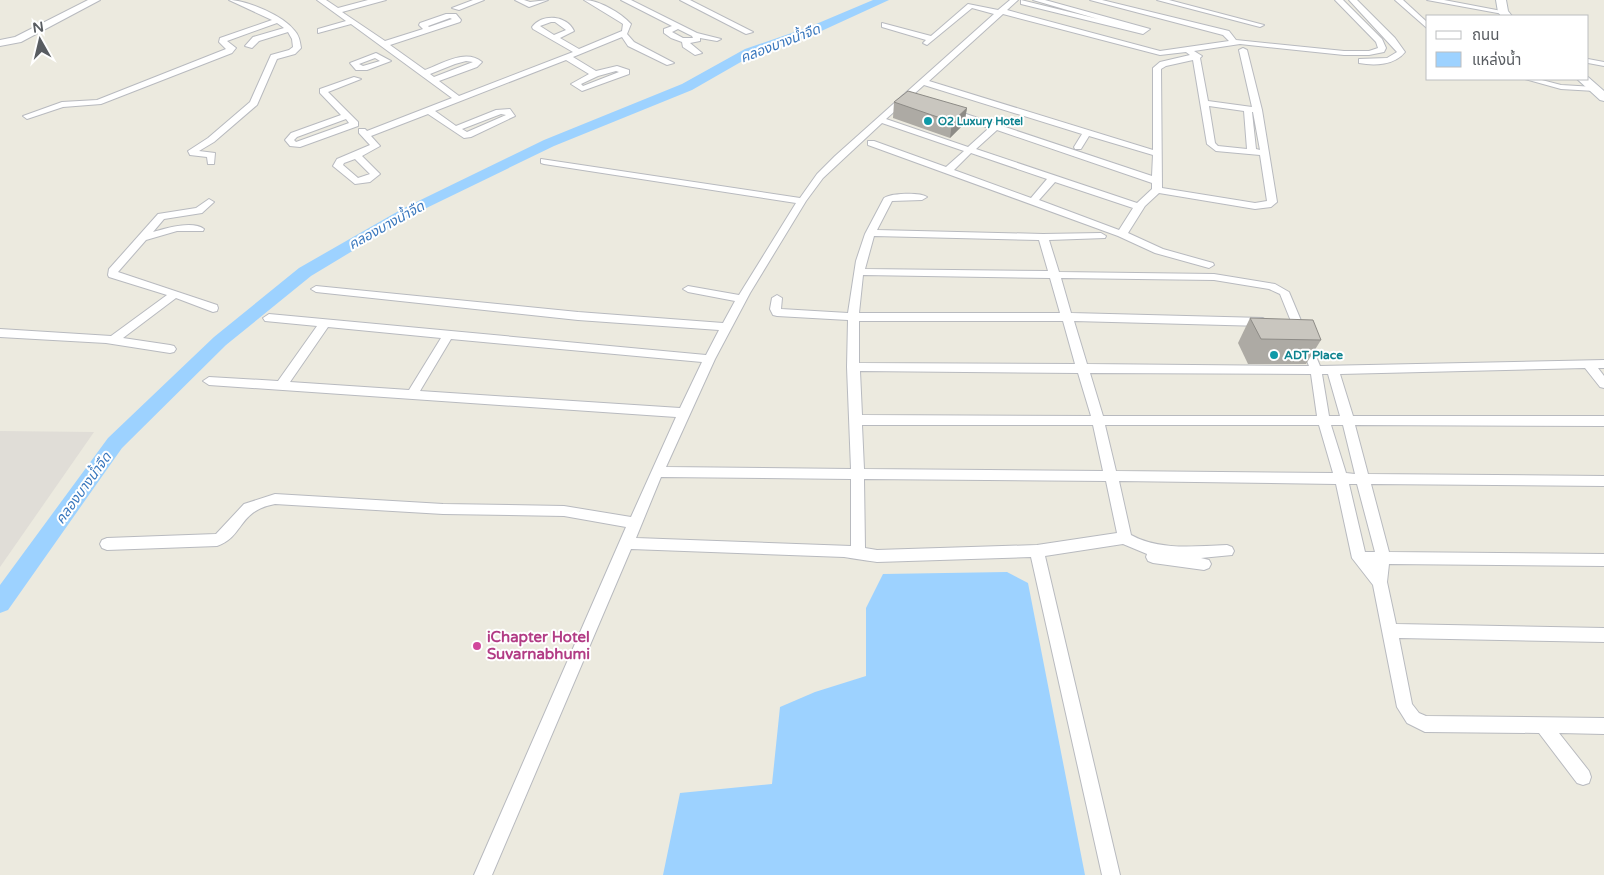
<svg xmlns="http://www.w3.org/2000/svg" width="1604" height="875" font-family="'Varela Round','Noto Sans Thai',sans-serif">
	<rect width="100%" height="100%" fill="#eceadf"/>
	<path fill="#e0ddd7" d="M0,431L94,432L0,567Z"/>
	<path fill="#9dd2ff" d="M1007,572L1028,583L1085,875H663L680,793L772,784L780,707L815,692L866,676V608L883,574Z"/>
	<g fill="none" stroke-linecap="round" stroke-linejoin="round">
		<path fill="#9dd2ff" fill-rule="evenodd" d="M873,0H889L817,33L753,55L692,90L554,146L412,215L311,276L226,345L122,448L8,610L0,613V585L108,438L214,337L299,268L402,209L544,140L682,84L745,49L809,27Z"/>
		<g stroke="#b8babf" stroke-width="2">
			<g id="minor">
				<path d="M229,0C247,0 283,16 294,30C299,35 300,41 301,48L295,54L277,59L257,105L214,142L199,151L215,153L214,164H208L207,157L190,155L188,151L208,138L250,102L271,55L289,50L293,47L292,39L288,32L259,41L252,48L245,46L253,37L284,28L277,23L227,41L236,48L232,53L101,104L63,107L27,119L23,116L62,102L97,100L226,49L219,42L220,38L272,20Z"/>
				<path d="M317,0H326L338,8L368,0H386L342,12L385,41L423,29L419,25L420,23L446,14H456L461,20L460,22L390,45L425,70C441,64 466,48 482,62L477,67L439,81L459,96L573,52L533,29L532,27C542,13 567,15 574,31L560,38L579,49L622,31L623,24L620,22L584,0C599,0 621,13 631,24L627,34L634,42L674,63L667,65L628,46L622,37L573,57L596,71L617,66L629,70V74L582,91L571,84L589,74L566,60L435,111L456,126L496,110L510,109L515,116L471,137L464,138L428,114L371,136L380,146L362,156L380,174L370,182L355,184L333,166L337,159L370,145L359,133V129H365L367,131L452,98L351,24L318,33V29L346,21ZM450,18L452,19L429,27L428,26ZM551,22H555L566,30L554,35L540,26ZM466,61L473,62L434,77L430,74L455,64ZM616,71L619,72L583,86L581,84L598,76ZM501,114L506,115L467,132L462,129ZM355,159L370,174L358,178L343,165L344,163Z"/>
				<path d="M473,0H484L459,10L452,8Z"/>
				<path d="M515,0H524L530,2L548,0L529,7Z"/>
				<path d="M621,0H631L697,33L721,39L717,41L700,38V41L690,43L702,53L695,55L683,47L682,42L671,38L664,33V29L672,26ZM678,29L692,36L693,38H683L672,32Z"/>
				<path d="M680,0H690L753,32L746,34Z"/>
				<path d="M1010,0H1018L1007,10L1160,51L1229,41L1223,35L1090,0H1102L1229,31L1236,40L1344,51H1369L1378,48L1376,42L1335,0H1343L1382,39L1386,48L1384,52L1369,55H1344L1240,44L1194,51L1202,56L1200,58L1208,101L1252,107L1239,50L1243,48L1247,50L1262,110L1277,202L1271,207L1255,209L1159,193L1145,206L1128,233L1163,249L1213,263L1214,265L1209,268L1155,253L1118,236L868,145V141H874L946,167L964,151L882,123L823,178L806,201L750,293L715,359L666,467L851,469L847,367L848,320L777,316L773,315L770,309L772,298L777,295L782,298L781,309L848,313L856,261L865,234L884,198C891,193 920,192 927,197L922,200L892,201L877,230L1043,234L1101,233L1106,236L1105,238L1049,240L1059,272L1214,274L1275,284L1289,292L1320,366L1604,360V368H1598L1604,376V388L1600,387L1585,368L1340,374L1353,416H1604V426L1355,425L1368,474L1604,476V486L1371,484L1389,552L1604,554V566L1389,564L1387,582L1396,624L1604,628V642L1399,638L1412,704L1419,713L1426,716L1604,718V734L1559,733L1589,771L1591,777L1589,783L1583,785L1577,783L1539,733L1425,732L1407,723L1397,707L1373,585L1352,558L1336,484L1119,481L1131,535C1160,551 1195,546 1227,545L1232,547L1234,551L1232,555L1201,558L1209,560L1211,564L1209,568L1204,570L1153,563L1148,561L1146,557L1147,554L1123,544L1045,556L1120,875H1102L1031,557L877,562C865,560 855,559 844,557L631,549L492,875H474L626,527L564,516L443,514L275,504C237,511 245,536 217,546L107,550L102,548L100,544L102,540L107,538L216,534L244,504L275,494L443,504L564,506L631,517L676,417L209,385L203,381L209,377L278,381L317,326L265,321L263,318L269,314L706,355L719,330L578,320L316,292L311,289L316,286L578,312L723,323L735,301L688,292L683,289L688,286L739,295L796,203L544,164L541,163V159L800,198L817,174L835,156L994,14L972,8L927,45L923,43L926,40L882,27V23L931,36L968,4L998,10ZM1003,14L1160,55L1186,52L1190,55L1160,62L1153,68V150L929,81ZM1193,60L1207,144L1216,151L1260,155L1267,201L1255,203L1162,188L1161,69L1166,66ZM924,85L1082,134L1074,147L1075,149H1081L1089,136L1153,155L1152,176L951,109L948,110V114L989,128L968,147L886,119ZM1209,106L1244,111L1247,149L1218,146L1215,143ZM1252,112H1253L1260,150L1256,149ZM997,130L1152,183V189L1137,203L976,149ZM971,153L1047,179L1031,198L954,170ZM1055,182L1133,208L1119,230L1039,200ZM874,236L1039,240L1048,271L865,269ZM863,275L1050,278L1060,313H859ZM1061,278L1214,280L1269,289L1280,294L1309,366L1087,364L1074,321L1263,326L1269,322L1263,318L1071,313ZM859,321H1063L1075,364L859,363ZM328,327L441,338L409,390L290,382ZM451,339L702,362L680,408L420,391ZM860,371L1078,373L1091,416L862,415ZM1090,373L1311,374L1317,416H1103ZM1322,374H1328L1340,416H1329ZM862,425H1093L1103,471L864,469ZM1105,425H1319L1333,473L1116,471ZM1331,425H1343L1355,474L1346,473ZM661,477L851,479V546L636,538ZM864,479L1106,481L1117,533L1037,545L877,550L865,548ZM1349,484H1357L1375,552H1365Z"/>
				<path d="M1021,0L1098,19L1033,0H1045L1150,29L1143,34L1021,4Z"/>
				<path d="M1157,0H1169L1264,25L1260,27Z"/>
				<path d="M1349,0H1357L1395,38L1405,52C1395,65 1375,66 1359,63V59L1387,58L1397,52Z"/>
				<path d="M1395,0H1403L1428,23V29Z"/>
				<path d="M1427,0H1444L1507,12L1503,14Z"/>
				<path d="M376,53L391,61L367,70H356L350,63ZM375,58L380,61L363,66L359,64Z"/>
				<path d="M1588,59L1604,62V66L1588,63Z"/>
				<path d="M354,77L361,79L328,92L358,122V126L300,147L290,146L285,140L291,133L341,115L320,93V89ZM346,119L349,123L296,142L294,140L297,137Z"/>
				<path d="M1525,79H1538L1561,85L1595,87L1599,89L1595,91L1561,89Z"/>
				<path d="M209,199L214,202L202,213L164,219L153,232C166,228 193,220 204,229L203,231H177L146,240L118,272L217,305L218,308L217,311L213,312L176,298L123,338L170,345L174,346L176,349L174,352L170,353L106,343L0,337V329L111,336L167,295L109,277L108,275L109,269L158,214L196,208Z"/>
			</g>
		</g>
		<g stroke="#b8babf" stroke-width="2">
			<path id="tertiary" d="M88,0H100L21,42L0,46V40L15,37Z"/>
		</g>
		<g stroke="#b5b9bf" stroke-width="2">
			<g id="secondary">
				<path d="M1496,0H1506L1508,11L1512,16H1501L1498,12Z"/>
				<path d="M1588,77L1604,91V101L1600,100L1577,79H1588Z"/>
			</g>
		</g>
		<use href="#minor" fill="#fff" fill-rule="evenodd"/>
		<use href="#tertiary" fill="#fff" fill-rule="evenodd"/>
		<use href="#secondary" fill="#fff" fill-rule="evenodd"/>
	</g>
	<g fill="#adaaa4">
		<path d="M894,102L967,108L964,124L950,138L893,118Z"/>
		<path d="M1250,318L1321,340L1306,364H1248L1238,343Z"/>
	</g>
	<path fill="#8d8b86" d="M967,108L964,124L950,138L952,122Z"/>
	<g fill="#c9c6bf" stroke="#8d8b86">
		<path d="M908,91L967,108L952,122L894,102Z"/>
		<path d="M1250,318L1313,320L1321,340L1261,339Z"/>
	</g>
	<g fill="#0f9aa8" stroke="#fff" stroke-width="2">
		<circle cx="928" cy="121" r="5"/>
		<circle cx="1274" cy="355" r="5"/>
	</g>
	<circle fill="#d1479c" stroke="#fff" stroke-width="2" cx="477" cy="646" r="5"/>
	<g text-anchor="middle" stroke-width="4" stroke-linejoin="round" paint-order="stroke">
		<g font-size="11" font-weight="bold" fill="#0d838f" stroke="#fff" text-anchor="start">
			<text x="938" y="125">O2 Luxury Hotel</text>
		</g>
		<g font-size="12" font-weight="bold" fill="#0d838f" stroke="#fff" text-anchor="start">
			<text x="1284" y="359">ADT Place</text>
		</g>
		<g font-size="14" font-style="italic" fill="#3977bd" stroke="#fff">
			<text transform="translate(780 43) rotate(-21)" y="5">คลองบางน้ำจืด</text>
			<text transform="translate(386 225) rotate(-29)" y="5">คลองบางน้ำจืด</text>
			<text transform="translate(83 488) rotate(-54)" y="5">คลองบางน้ำจืด</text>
		</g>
		<g font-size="15" font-weight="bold" fill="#b23c85" stroke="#fff" text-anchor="start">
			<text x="487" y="642">iChapter Hotel<tspan x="487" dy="17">Suvarnabhumi</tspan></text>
		</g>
	</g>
	<rect x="1426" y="15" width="162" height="65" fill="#ffffff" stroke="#bcbec0"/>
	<rect x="1436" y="31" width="25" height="8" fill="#ffffff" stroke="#bcbec0"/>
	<text x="1472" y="40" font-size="15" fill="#585c61">ถนน</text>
	<rect x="1436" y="52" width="25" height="15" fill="#9dd2ff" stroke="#bcbec0"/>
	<text x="1472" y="65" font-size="15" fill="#585c61">แหล่งน้ำ</text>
	<g transform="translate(40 40) rotate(352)" stroke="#ffffff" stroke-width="4" paint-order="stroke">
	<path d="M0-4L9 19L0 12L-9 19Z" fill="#585c61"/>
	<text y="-8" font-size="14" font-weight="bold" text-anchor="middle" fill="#585c61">N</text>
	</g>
</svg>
